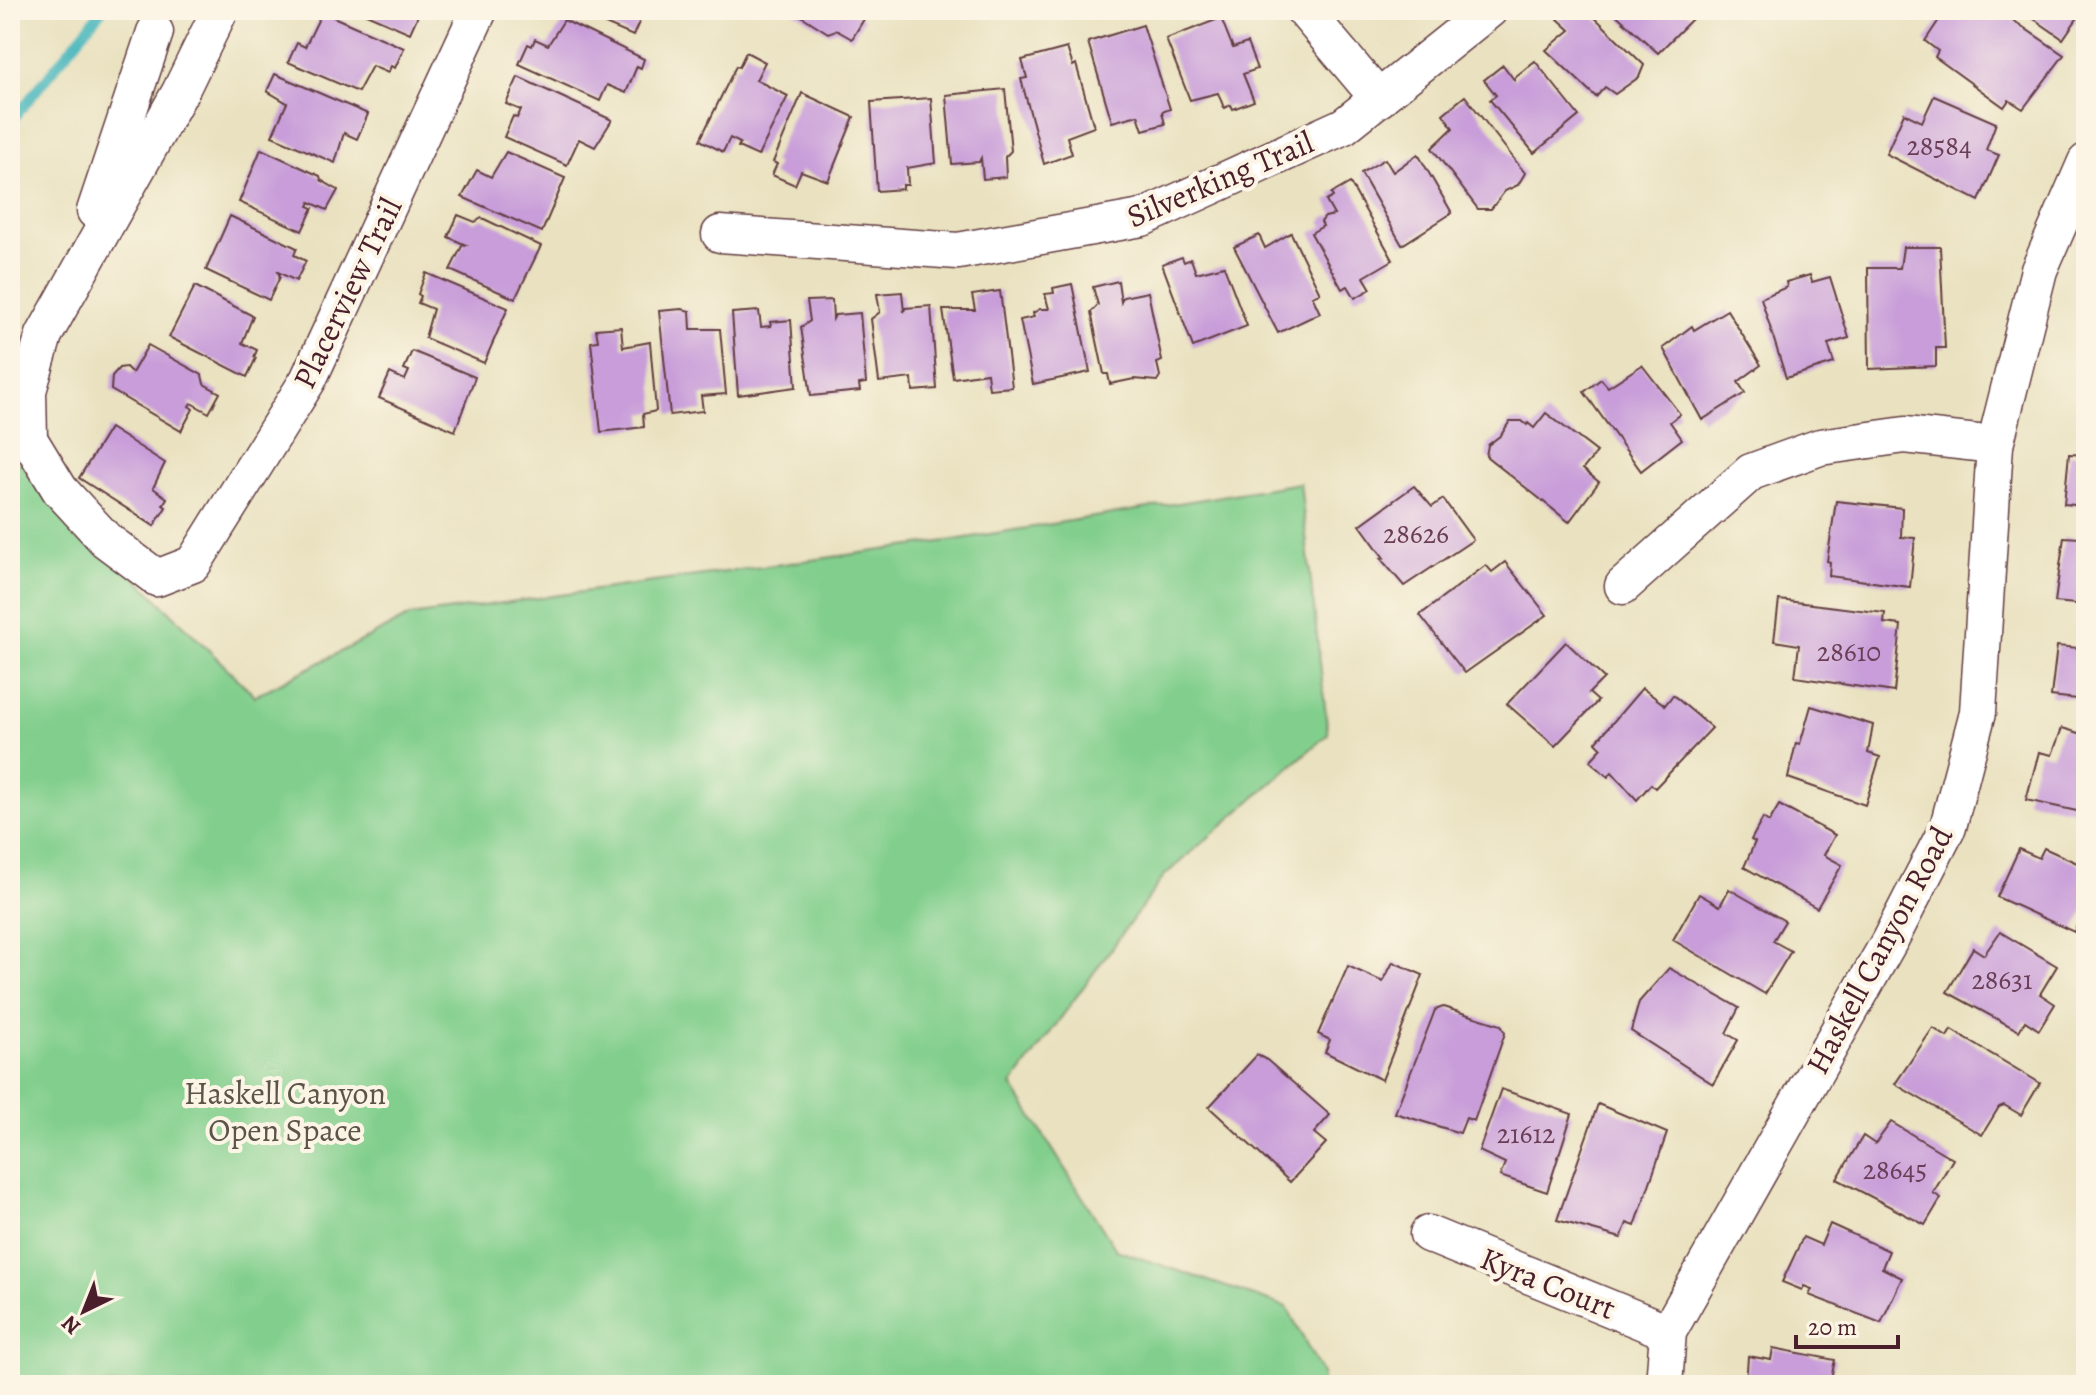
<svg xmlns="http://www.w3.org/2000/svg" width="2096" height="1395" font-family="Alegreya,serif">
	<rect width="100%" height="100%" fill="#fcf5e5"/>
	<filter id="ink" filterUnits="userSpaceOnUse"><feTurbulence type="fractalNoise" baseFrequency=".0125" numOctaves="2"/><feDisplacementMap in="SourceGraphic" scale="16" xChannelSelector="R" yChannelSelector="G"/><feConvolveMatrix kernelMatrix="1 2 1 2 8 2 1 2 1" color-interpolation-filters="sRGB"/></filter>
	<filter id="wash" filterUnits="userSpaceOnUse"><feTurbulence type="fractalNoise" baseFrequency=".006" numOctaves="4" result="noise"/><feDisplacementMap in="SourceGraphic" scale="32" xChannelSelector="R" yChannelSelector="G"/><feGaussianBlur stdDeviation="1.8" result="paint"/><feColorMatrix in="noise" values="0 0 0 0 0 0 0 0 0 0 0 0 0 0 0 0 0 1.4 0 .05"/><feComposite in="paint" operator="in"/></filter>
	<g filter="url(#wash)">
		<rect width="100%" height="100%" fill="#e9e1bf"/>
		<path fill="#82cf8d" stroke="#66775c" stroke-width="2" d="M10,453L255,696L410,616L954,540L1300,483L1328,734L1165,875L1012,1085L1116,1250L1287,1307L1322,1374V1385H10Z"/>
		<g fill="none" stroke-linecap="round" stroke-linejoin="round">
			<path stroke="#46b6bc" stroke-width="10" d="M10,123L102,10"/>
		</g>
		<g id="blocks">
			<g fill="#c89dd9">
				<path d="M357,10H417L419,13L410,33Z"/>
				<path d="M573,10H643V13L633,36Z"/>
				<path d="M792,10H848L864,19L852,39L836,30L828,33Z"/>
				<path d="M1567,10H1587L1644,65L1639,77L1615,94L1605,87L1596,97L1546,50L1570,30L1558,19Z"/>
				<path d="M1611,10H1685L1693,18L1658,53Z"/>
				<path d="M1951,10H1998L2064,55L2023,109L2009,100L2004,107L1935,57L1938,51L1925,41L1945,11L1948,14Z"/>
				<path d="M2021,10H2083L2063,39Z"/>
				<path d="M322,12L404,48L395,68L391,66L388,73L372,66L358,92L288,62L297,43L305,47Z"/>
				<path d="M1221,18L1233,48L1247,43L1257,69L1243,74L1254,101L1233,109L1231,105L1224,108L1218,93L1190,100L1166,39Z"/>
				<path d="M564,20L644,59L641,68L637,66L626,93L607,85L600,101L519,64L528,44L532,46L535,39L548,45Z"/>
				<path d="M1143,25L1170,109L1162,112L1165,124L1143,130L1138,115L1112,122L1088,42Z"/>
				<path d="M1067,48L1073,66L1076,64L1094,127L1067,137L1072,154L1044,164L1021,79L1027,78L1022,60Z"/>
				<path d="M746,52L765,62L756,80L788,96L758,156L738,147L740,143L730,138L723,152L700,140L736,66L739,67Z"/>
				<path d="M1535,61L1579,116L1534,153L1490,100L1496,95L1484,80L1503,65L1515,81V77Z"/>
				<path d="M275,74L368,114L357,139L344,133L335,163L272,136L287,103L267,91Z"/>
				<path d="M518,77L612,120L595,147L579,139L567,165L504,137L513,116L517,118L521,110L506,104Z"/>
				<path d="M1005,89L1011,151L1005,157L1006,177L983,179L981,158L979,162L952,164L946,95Z"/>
				<path d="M802,93L854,117L828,181L801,171L795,185L772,175L777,164L773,162Z"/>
				<path d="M1465,96L1525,173L1518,185L1505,191L1491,209H1478L1432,148L1453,128L1443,114Z"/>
				<path d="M1934,96L1996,123L1986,150L1999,155L1979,201L1886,154L1904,113L1922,122Z"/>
				<path d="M931,98L936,163L907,168L908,185H903V189L877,191L871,102Z"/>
				<path d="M261,149L320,176L321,180L338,190L327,210L310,202L308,206L313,208L302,231L239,202Z"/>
				<path d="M506,152L565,178L542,232L462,197L477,170L491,177Z"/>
				<path d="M1418,154L1452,213L1402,245L1361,173L1385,159L1393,172Z"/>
				<path d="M1350,183L1393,260L1364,277L1371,289L1355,298L1348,286L1342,289L1311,233L1323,226L1321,222L1325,217L1334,215L1326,201L1333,197L1331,194Z"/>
				<path d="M458,215L475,222L482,218L541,246L515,299L450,270L462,246L466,245L448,237Z"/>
				<path d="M230,216L297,248L294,255L306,261L296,281L278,272L280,277L269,300L206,270Z"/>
				<path d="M1291,233L1320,293L1312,296L1320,313L1278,333L1234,247L1259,235L1265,248Z"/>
				<path d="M1903,247H1940L1945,348H1936V366L1869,369L1868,268H1900Z"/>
				<path d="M1182,257L1184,262L1191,259L1196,273L1224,266L1247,326L1193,347L1162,264Z"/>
				<path d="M426,273L508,308L484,363L425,338L433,309L418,303L421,296L418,294Z"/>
				<path d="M1810,275L1812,282L1830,277L1849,338L1828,344L1834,363L1786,378L1761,298L1787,287L1786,282Z"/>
				<path d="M1118,281L1121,302L1123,297L1148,292L1162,361L1157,363L1160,376L1157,381L1134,379L1110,384L1108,374H1104L1091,312L1098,305L1093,287Z"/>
				<path d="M1072,284L1090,372L1033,384L1020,320L1034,317L1033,313L1040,309H1049L1045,294L1054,293L1053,288Z"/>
				<path d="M195,286L253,316L242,343L257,350L254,357L256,358L247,377L169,337Z"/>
				<path d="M1000,291L1012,387L989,389L987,373L953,378L943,310H975L972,295Z"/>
				<path d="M902,292L904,312L905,308L931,306L937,389L913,391L912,378L879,382L871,319L880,312L877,294Z"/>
				<path d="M832,300L833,319L835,315L860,313L866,383L859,384L860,391L811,396L801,327L810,321L807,301Z"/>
				<path d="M682,309L690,311L691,329H720L726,394L701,396L703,411L670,415L659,311Z"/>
				<path d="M1727,310L1761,365L1738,382L1745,393L1702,420L1663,348L1692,326L1694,330Z"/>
				<path d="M759,311L761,327L771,326L770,322L791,320L796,387L738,395L732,313Z"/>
				<path d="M621,327L623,347L650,342L656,411L643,414L644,427L601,432L591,342L598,341L596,329Z"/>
				<path d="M148,345L202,375L204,384L220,393L209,413L191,403L189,406L193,409L181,431L111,390L112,376L119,368L126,367L132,373Z"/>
				<path d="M412,351L475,377L455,431L379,398L390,373L405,380L409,371L404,369Z"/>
				<path d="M1642,365L1680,414L1670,422L1682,439L1641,471L1584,392L1601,379L1608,387Z"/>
				<path d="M1546,413L1597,452L1583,469L1599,482L1569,522L1486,456L1488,445L1501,435L1510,421H1522L1527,425L1528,423L1534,428Z"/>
				<path d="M110,428L165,463L153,488L167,498L163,505L166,507L154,526L79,478Z"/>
				<path d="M2069,454L2086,455V506L2064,504Z"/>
				<path d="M1414,486L1432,507L1443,499L1473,540L1404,586L1381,559L1384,558L1360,525Z"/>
				<path d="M1836,501L1902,508L1901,537L1915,538L1910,587L1829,576L1830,562L1827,561Z"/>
				<path d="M2082,527H2086V605L2055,602L2064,537L2081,538Z"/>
				<path d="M1505,562L1547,615L1465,673L1420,615L1486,565L1492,572Z"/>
				<path d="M1779,600L1885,613L1884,623L1901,625L1894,692L1795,677L1799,645L1774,641Z"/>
				<path d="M2081,627L2086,628V700L2051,696L2057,646L2078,648Z"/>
				<path d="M1566,642L1604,678L1589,693L1598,701L1555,746L1507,704Z"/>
				<path d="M1642,688L1665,705L1673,695L1712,728L1655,788L1651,784L1637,800L1612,772L1608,777L1590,761L1602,748L1596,742Z"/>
				<path d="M1811,706L1873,725L1868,753L1880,757L1865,805L1788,778L1796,743L1800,744Z"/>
				<path d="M2062,728L2086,735V813L2026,800L2039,752L2052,755Z"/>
				<path d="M1779,805L1835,835L1824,855L1842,865L1817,908L1744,867L1755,842L1751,840L1763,818L1769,822Z"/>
				<path d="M2044,848L2086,867V906L2074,932L1997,897L2019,849L2039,858Z"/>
				<path d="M1729,889L1785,921L1773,941L1791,951L1765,994L1673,940L1699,894L1720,906Z"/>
				<path d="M2000,932L2057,966L2040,994L2055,1004L2039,1030L2025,1021L2019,1031L1947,992L1973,948L1984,955Z"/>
				<path d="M1393,962L1423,975L1382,1080L1325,1052L1330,1040L1318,1034L1348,966L1383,982Z"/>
				<path d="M1669,968L1739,1008L1726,1033L1738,1040L1713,1084L1631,1031L1639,1002Z"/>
				<path d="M1443,1007L1501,1025L1505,1033L1474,1121L1466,1118L1460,1133L1395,1113L1432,1018L1435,1010Z"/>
				<path d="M1933,1028L1947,1037L1951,1030L2040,1083L2021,1115L2004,1105L1999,1107L1982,1135L1895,1084Z"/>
				<path d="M1257,1055L1267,1060L1330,1115L1314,1133L1326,1143L1290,1182L1209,1107Z"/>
				<path d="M1501,1089L1572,1114L1547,1192L1500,1176L1505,1163L1479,1151Z"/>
				<path d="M1598,1104L1667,1133L1635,1226L1627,1223L1621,1238L1557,1220Z"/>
				<path d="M1891,1122L1953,1159L1933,1193L1941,1198L1925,1225L1837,1179L1863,1136L1875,1144Z"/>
				<path d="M1830,1224L1889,1251L1882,1268L1902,1278L1881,1323L1809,1295L1812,1289L1804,1286L1802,1290L1782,1282L1803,1237L1821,1245Z"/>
				<path d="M1773,1348L1835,1360L1831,1378L1854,1385H1746L1748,1356L1771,1360Z"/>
			</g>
		</g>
	</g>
	<g filter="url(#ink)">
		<use href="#blocks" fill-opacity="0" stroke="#623c41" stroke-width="2"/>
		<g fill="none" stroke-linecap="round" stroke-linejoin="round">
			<g stroke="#623c41" stroke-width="39">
				<g id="minor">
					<path d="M220,10L180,92L44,335L28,391L29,439L60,490L106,540L157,578L193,564L308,380L479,10"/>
					<path d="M1304,10L1379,99"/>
					<path d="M95,211L155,32"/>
					<path d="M720,234L958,251L1142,218L1344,126L1489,10"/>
					<path d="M1623,586L1751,472L1820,447L1905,435L1995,445"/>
					<path d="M1428,1234L1668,1332"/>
					<path d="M1664,1385L1668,1332L1890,940L1948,827L1978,712L1995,445L2039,270L2086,162"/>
				</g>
			</g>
			<use href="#minor" stroke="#fff" stroke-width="36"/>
		</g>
	</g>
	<g text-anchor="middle" stroke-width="8" stroke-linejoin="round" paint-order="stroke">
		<g font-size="28" fill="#6a3e56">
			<text x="1939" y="155">28584</text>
			<text x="1416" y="543">28626</text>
			<text x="1849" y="661">28610</text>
			<text x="2002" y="989">28631</text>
			<text x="1526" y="1143">21612</text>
			<text x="1895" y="1179">28645</text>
		</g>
		<g font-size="32" fill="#4a1f2b" stroke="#fcf5e5">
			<text transform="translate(1220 179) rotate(-23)" y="11">Silverking Trail</text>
			<text transform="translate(347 293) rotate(-64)" y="11">Placerview Trail</text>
			<text transform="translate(1879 950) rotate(-62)" y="11">Haskell Canyon Road</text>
			<text transform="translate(1548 1283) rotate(22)" y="11">Kyra Court</text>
		</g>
		<g font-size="32" fill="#5b5448" stroke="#fcf5e5">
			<text x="285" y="1104">Haskell Canyon<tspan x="285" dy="37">Open Space</tspan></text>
		</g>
	</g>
	<rect width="2096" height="1395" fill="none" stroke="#fcf5e5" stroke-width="40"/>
	<g transform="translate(84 1311) rotate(223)" stroke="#fcf5e5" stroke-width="6" paint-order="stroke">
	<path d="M0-6L14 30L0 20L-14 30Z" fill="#4a1f2b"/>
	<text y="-12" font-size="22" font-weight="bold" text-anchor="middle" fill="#4a1f2b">N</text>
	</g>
	<path d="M1796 1335v12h102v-12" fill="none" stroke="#4a1f2b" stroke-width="4"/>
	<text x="1808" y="1335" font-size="24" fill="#4a1f2b" stroke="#fcf5e5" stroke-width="6" paint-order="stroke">20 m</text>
</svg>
